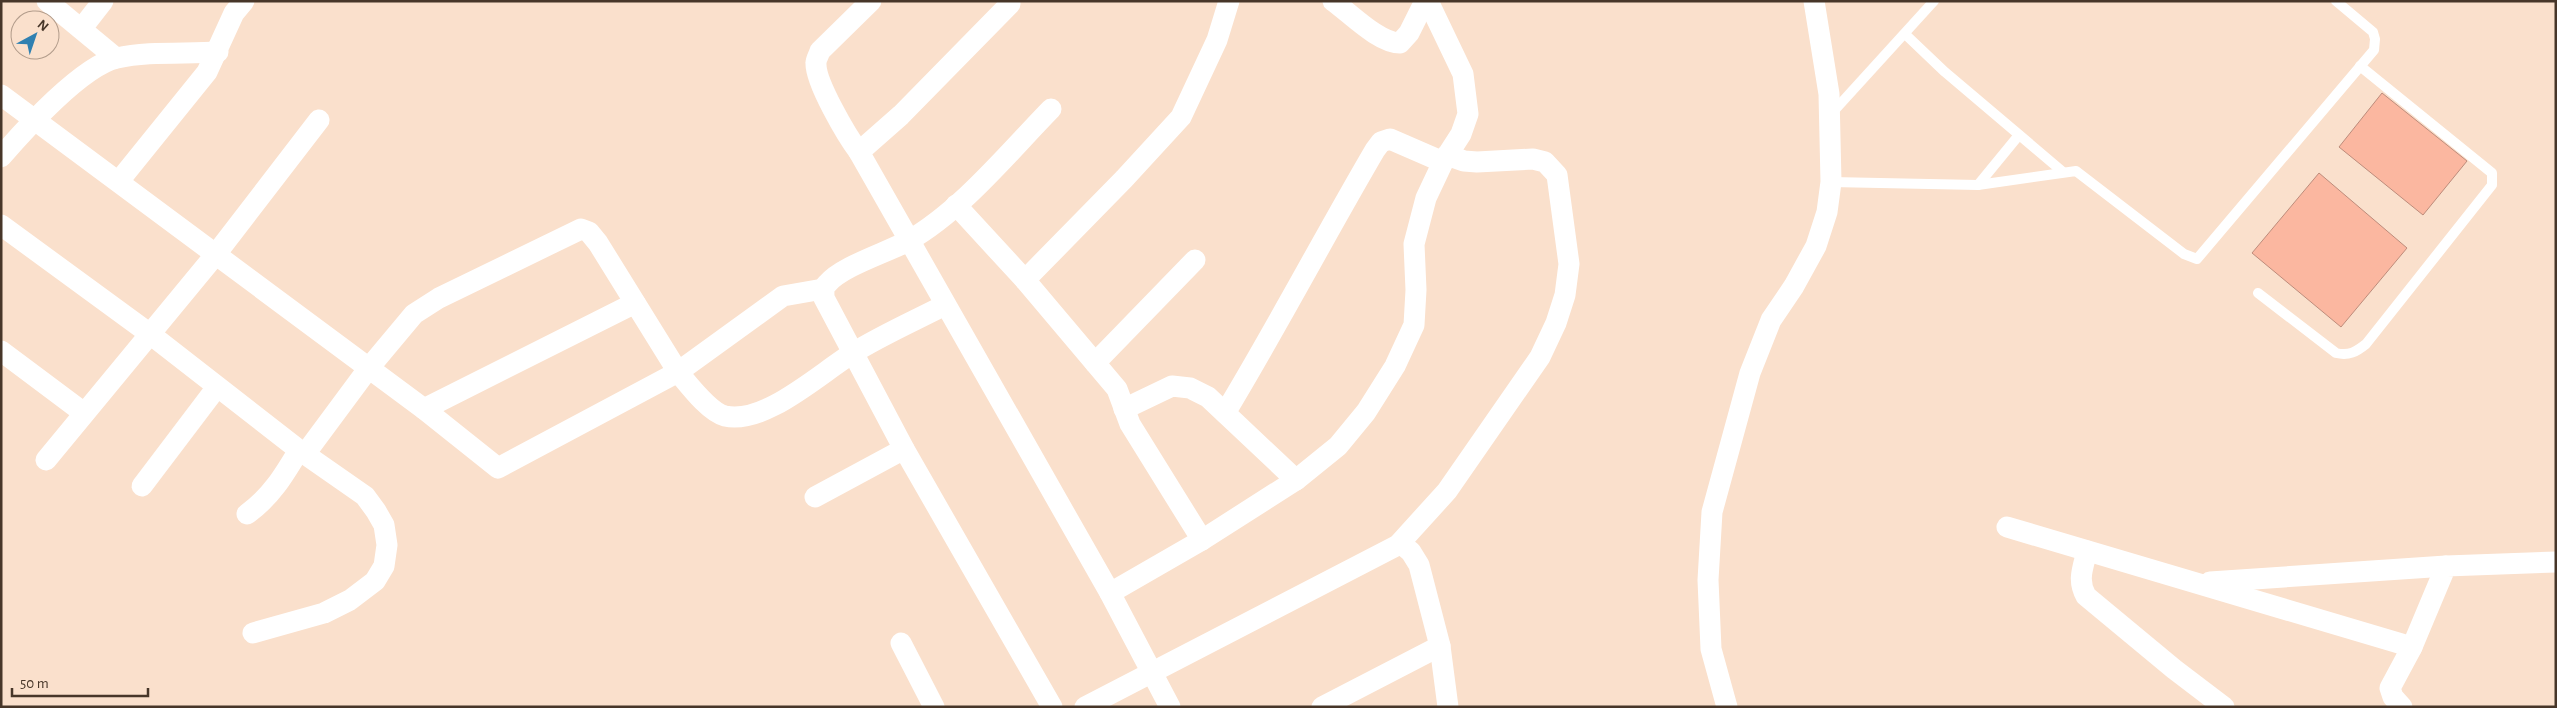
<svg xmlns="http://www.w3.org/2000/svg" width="2557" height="708" font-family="'Alegreya Sans',sans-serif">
	<rect width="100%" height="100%" fill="#fae0cc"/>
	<g fill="#fbb7a0" stroke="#bd8c7b">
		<path d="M2382,93L2467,161L2423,215L2339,147Z"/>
		<path d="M2319,173L2407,248L2341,327L2252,253Z"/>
	</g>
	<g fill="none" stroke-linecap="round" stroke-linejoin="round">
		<g stroke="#fff" stroke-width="10">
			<path d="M1905,34L1945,72L2063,172"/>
			<path d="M1832,113L1934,1"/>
			<path d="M1831,182L1978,185L2076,171L2184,254L2197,259L2374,50L2375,39L2373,32L2336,1"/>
			<path d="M1978,185L2019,135"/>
			<path d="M2258,293L2336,353C2349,356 2356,352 2366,344L2492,185V173L2360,66"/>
		</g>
		<g stroke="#fff" stroke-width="21">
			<path d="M47,1L116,58"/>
			<path d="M1333,1C1351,14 1379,43 1400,43L1409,33L1425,1"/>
			<path d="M1010,4L901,115L859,152L1110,593L1170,707"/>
			<path d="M82,28L103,1"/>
			<path d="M1,95L424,409L498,468L678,372C689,385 709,412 725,416C765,425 820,373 853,353C882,335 914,321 945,305"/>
			<path d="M1051,109C1008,153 961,211 908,241C886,253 842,266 827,284C823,288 824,292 824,298L904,449L1052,707"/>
			<path d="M859,152C847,136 815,82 816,63C816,59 819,55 820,51L871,1"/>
			<path d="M1,157C25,129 82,66 117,58C147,51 186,54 218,52"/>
			<path d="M119,181L207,72L234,13L244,1"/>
			<path d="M956,205L1025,280L1117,389L1130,424L1202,540"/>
			<path d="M1,225L150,334L299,450L365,496L376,511L384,525L387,545L384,566L375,581L350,600L324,613L253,633"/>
			<path d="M1025,280L1124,179L1181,117L1217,40L1229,1"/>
			<path d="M1,351L84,413"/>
			<path d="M1095,363L1195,260"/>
			<path d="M424,409L635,303"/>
			<path d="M1124,409L1172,386L1190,388L1208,397L1296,480"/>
			<path d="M1225,413C1277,327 1324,237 1375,150L1381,142L1390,139L1443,162"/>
			<path d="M305,454L368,369L414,314L439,298L581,229L589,232L598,243L678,372L783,296L823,289"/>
			<path d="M46,460L216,254L319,120"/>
			<path d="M142,486L217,387"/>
			<path d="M815,497L904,449"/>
			<path d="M247,514C271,497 284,475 299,450"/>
			<path d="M2007,527L2412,647"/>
			<path d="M1398,545L1404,546L1411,552L1419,565L1440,646L1448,707"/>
			<path d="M2087,551C2083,568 2077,580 2086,596L2174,669L2224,707"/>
			<path d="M2210,582L2446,566"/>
			<path d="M1110,593L1202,540L1296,480L1338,446L1366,412L1395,366L1414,325L1416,290L1414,244L1426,198L1443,162L1461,134L1468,114L1463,74L1428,1"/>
			<path d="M901,643L934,707"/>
			<path d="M1085,707L1398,545L1447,491L1540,357L1556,323L1565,295L1569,264L1557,175L1545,162L1533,159L1477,162L1464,161L1447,155"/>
			<path d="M1322,707L1440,646"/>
			<path d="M1727,707L1711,649L1708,580L1712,512L1750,373L1771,320L1794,286L1816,246L1827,212L1831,182L1829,94L1814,1"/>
			<path d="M2402,707L2393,697L2390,688L2412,647L2446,566L2556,562"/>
		</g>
	</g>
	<rect width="2557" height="708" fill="none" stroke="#473629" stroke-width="5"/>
	<g transform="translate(35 35) rotate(40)"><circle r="24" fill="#fae0cc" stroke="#b29c8b"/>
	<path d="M0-4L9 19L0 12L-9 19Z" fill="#2f80b1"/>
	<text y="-8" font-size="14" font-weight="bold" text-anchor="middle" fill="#473629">N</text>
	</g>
	<path d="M12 688v8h136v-8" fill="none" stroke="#473629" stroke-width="2.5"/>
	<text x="20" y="688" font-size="15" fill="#473629" stroke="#fae0cc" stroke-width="4" paint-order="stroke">50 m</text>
</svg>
